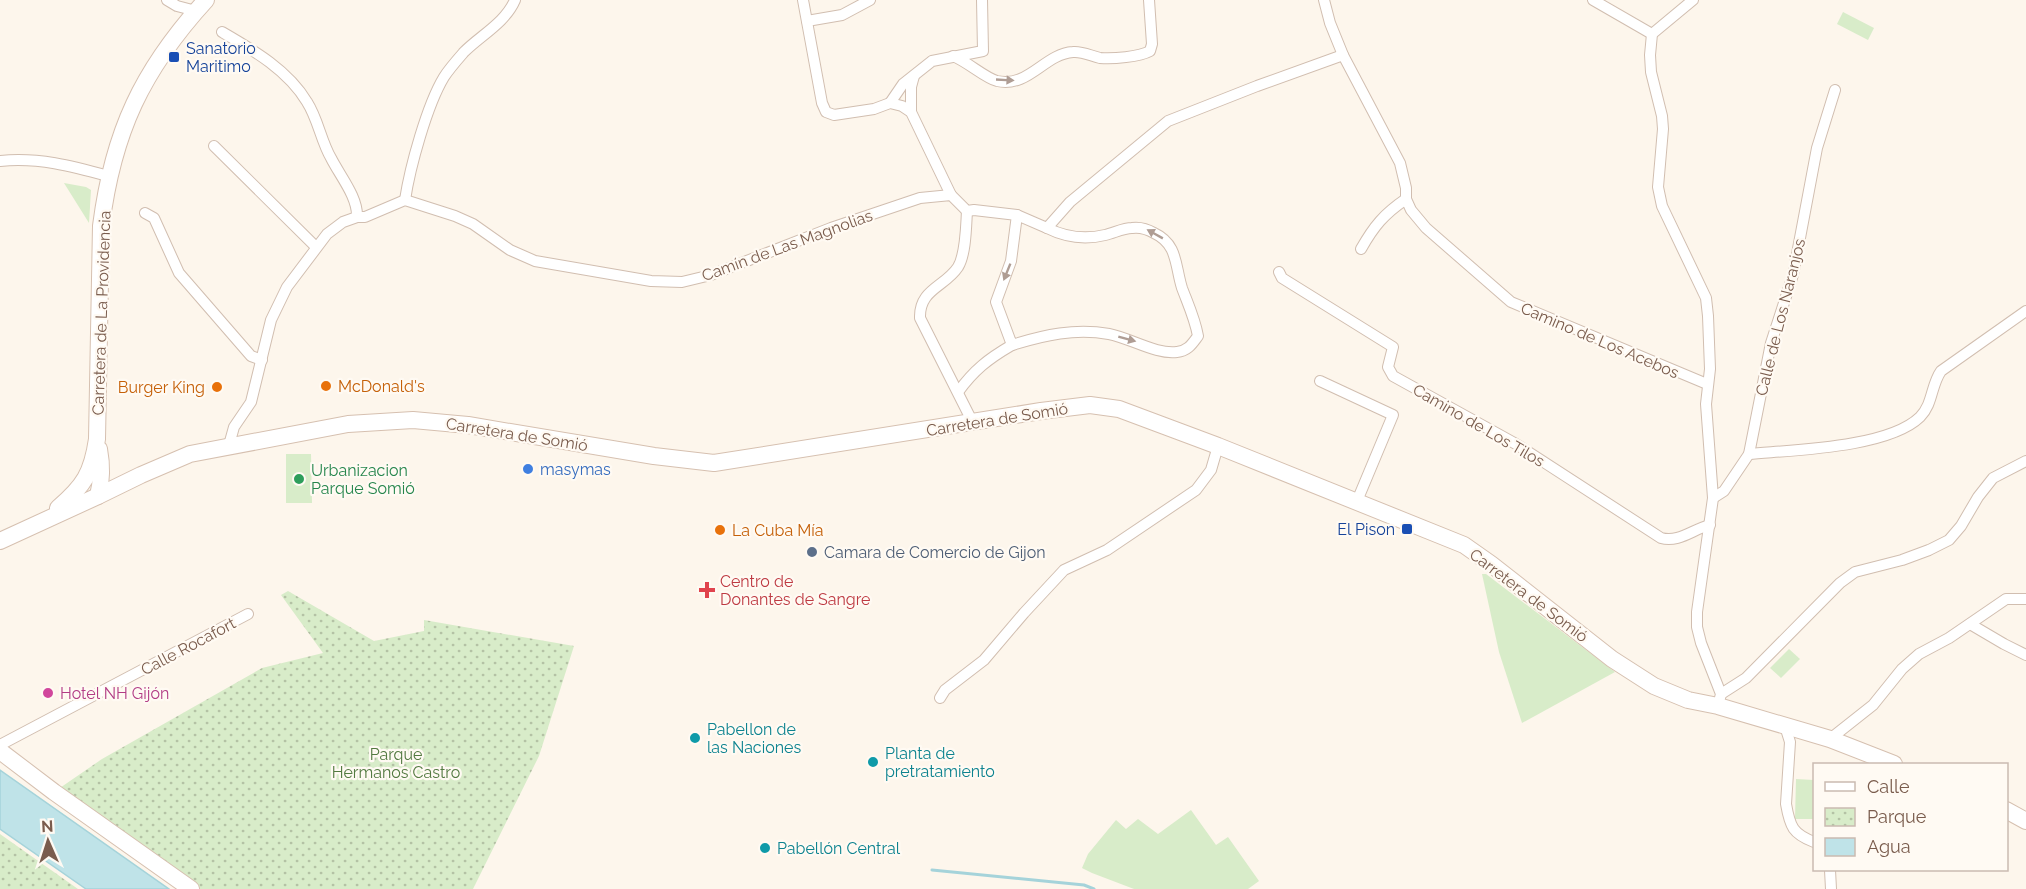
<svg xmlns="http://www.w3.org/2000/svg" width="2026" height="889" font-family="Raleway,sans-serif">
	<defs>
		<pattern id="park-dots" width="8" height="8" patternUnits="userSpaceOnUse" patternTransform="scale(1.5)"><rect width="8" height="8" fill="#d8ecc9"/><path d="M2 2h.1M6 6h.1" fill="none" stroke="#b4c2a5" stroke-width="1.8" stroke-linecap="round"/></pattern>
	</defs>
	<rect width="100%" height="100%" fill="#fdf6ec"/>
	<g fill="#d8ecc9">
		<path d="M1843,12L1874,28L1868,40L1837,24Z"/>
		<path d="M64,183L86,187L91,190L89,223Z"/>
		<path d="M286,454H311L312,503H286Z"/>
		<path d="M1482,574H1486L1615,672L1522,723L1499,652Z"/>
		<path d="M1789,649L1800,659L1781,678L1770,668Z"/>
		<path d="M1796,779L1814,780L1813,819H1795Z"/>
		<path d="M1191,810L1216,845L1228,837L1259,881L1248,889H1134L1092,873L1082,868L1088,854L1116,820L1126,829L1138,819L1158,834Z"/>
	</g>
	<g fill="url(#park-dots)">
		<path d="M288,591L374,641L424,631V620L574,646L539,756L473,889H191L54,792L102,759L262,668L323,653L281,595Z"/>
		<path d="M0,834L78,889H0Z"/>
	</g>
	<path fill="#bfe3e8" stroke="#a5d3da" stroke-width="1.5" d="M0,770L169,889H86L0,829Z"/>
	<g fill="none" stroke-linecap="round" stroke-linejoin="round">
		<path stroke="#a5d3da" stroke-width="3" d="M932,870L1084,885L1094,889"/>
		<g stroke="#d1beb0" stroke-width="12">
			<g id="street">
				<path d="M167,0L177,6L196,11"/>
				<path d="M803,0L822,103L826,112L834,115L874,109L890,103L902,106L911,112L951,195"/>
				<path d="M1324,0L1330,23L1343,55L1400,163L1406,188V199L1411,210L1426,228L1511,302L1707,384"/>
				<path d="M1593,0L1652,34"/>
				<path d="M1693,0L1652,34L1650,55L1651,72L1662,116L1663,129L1658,187L1662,206L1706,298L1708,316L1710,369L1706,404L1713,498L1697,612V627L1701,643L1721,694L1718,706"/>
				<path d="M807,21L842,15L870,0"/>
				<path d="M222,32C253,50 288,70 307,102C318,119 321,141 331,158C340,176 358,197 357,217"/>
				<path d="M953,56C968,62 985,78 997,81C1029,88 1044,54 1073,52C1082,51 1091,56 1100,58C1113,59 1139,57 1150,51L1152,44L1149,0"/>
				<path d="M890,103L903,84L932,61L983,51L982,0"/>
				<path d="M911,112V87L914,76"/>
				<path d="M214,146L316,247"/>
				<path d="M0,161C38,157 72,166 108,176"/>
				<path d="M405,200C410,167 427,105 444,77C449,69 457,60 464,52C481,35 505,23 515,0"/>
				<path d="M967,211C966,226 966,254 958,267C945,287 919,289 920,318L973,423"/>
				<path d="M145,213L154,218L179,273L251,356L262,360"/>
				<path d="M1017,215L1011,261L996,302L1012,345C1044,335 1075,328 1109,334C1130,338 1157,355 1177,352C1188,351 1192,344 1198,336C1195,319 1188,304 1182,288C1175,266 1178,244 1154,233C1147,229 1139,227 1132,228C1123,228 1114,233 1105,235C1084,240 1065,237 1047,228"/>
				<path d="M1361,249C1374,226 1384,214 1406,199"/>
				<path d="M1279,272L1282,278L1393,347L1388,367L1393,376L1516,444L1661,538C1679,543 1693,529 1710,525"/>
				<path d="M1320,381L1393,415L1357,501"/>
				<path d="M958,392C974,370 988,359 1012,345"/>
				<path d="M229,445L234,427L251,402L271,320L287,287L327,234L343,222L357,217H365L405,200L455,216L473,224L510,250L535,261L651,281L682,282L711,275L831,228L920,198L951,195L967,211L974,210L1017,215L1047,228L1070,202L1168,121L1257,86L1343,55"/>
				<path d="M1749,454C1792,450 1888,448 1920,417C1933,404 1931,385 1941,371L2026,311"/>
				<path d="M1713,498L1724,491L1749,454L1771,343L1793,275L1817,148L1835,90"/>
				<path d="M1970,624L2004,644L2026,655"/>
				<path d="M1721,694L1746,678L1840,583L1855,572L1902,560L1929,550L1949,540L1961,526L1978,497L1993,478L2026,461"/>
				<path d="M940,698L945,690L984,660L1024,613L1064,570L1107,550L1196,490L1211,470L1218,446"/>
				<path d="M1785,726L1790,742L1786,804C1790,827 1793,834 1814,842"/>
				<path d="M1830,739L1873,705L1902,669L1919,654L1949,638L2006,599H2026"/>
				<path d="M0,745L248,614"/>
				<path d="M1830,870L1831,889"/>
			</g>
		</g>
		<g stroke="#d6c0b0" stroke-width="18">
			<g id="secondary">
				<path d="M98,496C102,480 102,465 99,449"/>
				<path d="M58,508C84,486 92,473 97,439L101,226C113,132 142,70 206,0"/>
				<path d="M0,541L98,496L141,475L190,454L348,424L413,420L468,425L654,456L714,463L1041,411L1090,405L1119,409L1218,446L1464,545L1491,564L1612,659L1654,686L1688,700L1718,706L1830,739L1894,764"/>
				<path d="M0,751L54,792L191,889"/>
				<path d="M2006,810L2026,821"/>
			</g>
		</g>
		<use href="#street" stroke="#fff" stroke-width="10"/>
		<use href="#secondary" stroke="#fff" stroke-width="16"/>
	</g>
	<defs><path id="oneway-solid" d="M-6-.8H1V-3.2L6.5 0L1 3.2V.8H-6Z" transform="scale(1.5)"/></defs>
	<g fill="#af9d94">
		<use href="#oneway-solid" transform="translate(1005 80) rotate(3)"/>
		<use href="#oneway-solid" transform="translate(1155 234) rotate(-151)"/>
		<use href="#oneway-solid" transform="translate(1007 272) rotate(112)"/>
		<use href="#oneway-solid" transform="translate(1127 339) rotate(15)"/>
	</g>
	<g fill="#1a4fb4" stroke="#fffaf3" stroke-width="2">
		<rect x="168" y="51" width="12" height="12" rx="3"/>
		<rect x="1401" y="523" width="12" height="12" rx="3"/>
	</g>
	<g fill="#e8710a" stroke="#fffaf3" stroke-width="2">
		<circle cx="326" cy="386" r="6"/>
		<circle cx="217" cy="387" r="6"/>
		<circle cx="720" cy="530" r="6"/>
	</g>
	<circle fill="#3f7fe0" stroke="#fffaf3" stroke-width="2" cx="528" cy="469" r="6"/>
	<circle fill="#2e9e5b" stroke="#fffaf3" stroke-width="2" cx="299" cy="479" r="6"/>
	<circle fill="#5c6f8a" stroke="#fffaf3" stroke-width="2" cx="812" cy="552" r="6"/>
	<path fill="#e0444e" stroke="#fffaf3" stroke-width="2" d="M704 581h6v6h6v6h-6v6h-6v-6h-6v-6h6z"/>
	<circle fill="#d1479c" stroke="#fffaf3" stroke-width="2" cx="48" cy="693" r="6"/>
	<g fill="#0f9aa8" stroke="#fffaf3" stroke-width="2">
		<circle cx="695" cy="738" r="6"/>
		<circle cx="873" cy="762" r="6"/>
		<circle cx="765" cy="848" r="6"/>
	</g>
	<g text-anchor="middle" stroke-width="4.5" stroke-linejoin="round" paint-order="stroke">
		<g font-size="16" fill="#164399" stroke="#fffaf3" text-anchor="start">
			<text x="186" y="54">Sanatorio<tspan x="186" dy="18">Maritimo</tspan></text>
			<text x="1395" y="535" text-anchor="end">El Pison</text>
		</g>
		<g font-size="16" fill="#7a5c4d" stroke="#fffaf3">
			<text transform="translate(787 245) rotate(-20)" y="6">Camín de Las Magnolias</text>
			<text transform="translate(101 313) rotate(-88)" y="6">Carretera de La Providencia</text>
			<text transform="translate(1780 317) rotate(-76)" y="6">Calle de Los Naranjos</text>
			<text transform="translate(1600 340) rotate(23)" y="6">Camino de Los Acebos</text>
			<text transform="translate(997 419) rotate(-9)" y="6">Carretera de Somió</text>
			<text transform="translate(1479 425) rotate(30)" y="6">Camino de Los Tilos</text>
			<text transform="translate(517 434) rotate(9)" y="6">Carretera de Somió</text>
			<text transform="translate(1529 595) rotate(37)" y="6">Carretera de Somió</text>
			<text transform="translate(188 646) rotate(-28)" y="6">Calle Rocafort</text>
		</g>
		<g font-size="16" fill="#c56008" stroke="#fffaf3" text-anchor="start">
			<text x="338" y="392">McDonald's</text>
			<text x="205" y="393" text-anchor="end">Burger King</text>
			<text x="732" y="536">La Cuba Mía</text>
		</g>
		<g font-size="16" fill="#366cbe" stroke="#fffaf3" text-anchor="start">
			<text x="540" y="475">masymas</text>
		</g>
		<g font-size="16" fill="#27864d" stroke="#fffaf3" text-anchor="start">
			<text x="311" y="476">Urbanizacion<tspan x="311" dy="18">Parque Somió</tspan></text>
		</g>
		<g font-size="16" fill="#4e5e75" stroke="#fffaf3" text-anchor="start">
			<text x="824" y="558">Camara de Comercio de Gijon</text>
		</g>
		<g font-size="16" fill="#be3a42" stroke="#fffaf3" text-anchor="start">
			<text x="720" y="587">Centro de<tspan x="720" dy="18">Donantes de Sangre</tspan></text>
		</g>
		<g font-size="16" fill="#b23c85" stroke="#fffaf3" text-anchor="start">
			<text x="60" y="699">Hotel NH Gijón</text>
		</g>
		<g font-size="16" fill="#0d838f" stroke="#fffaf3" text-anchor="start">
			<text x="707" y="735">Pabellon de<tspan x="707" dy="18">las Naciones</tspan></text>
			<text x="885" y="759">Planta de<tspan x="885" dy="18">pretratamiento</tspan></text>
			<text x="777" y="854">Pabellón Central</text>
		</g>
		<g font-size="16" fill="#537a41" stroke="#fffaf3">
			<text x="396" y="760">Parque<tspan x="396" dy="18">Hermanos Castro</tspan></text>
		</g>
	</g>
	<rect x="1813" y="763" width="195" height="108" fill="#fffaf3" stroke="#cabbb1" stroke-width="1.5"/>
	<rect x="1825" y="782" width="30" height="9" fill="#ffffff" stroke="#cabbb1" stroke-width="1.5"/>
	<text x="1867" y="793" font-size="18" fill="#7a5c4d">Calle</text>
	<rect x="1825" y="808" width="30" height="18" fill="url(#park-dots)" stroke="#cabbb1" stroke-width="1.5"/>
	<text x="1867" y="823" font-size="18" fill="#7a5c4d">Parque</text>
	<rect x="1825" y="838" width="30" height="18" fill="#bfe3e8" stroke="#cabbb1" stroke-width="1.5"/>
	<text x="1867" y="853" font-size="18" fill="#7a5c4d">Agua</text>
	<g transform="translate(48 841) rotate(357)" stroke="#fffaf3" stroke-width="4.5" paint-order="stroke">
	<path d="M0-4.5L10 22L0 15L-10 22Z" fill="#7a5c4d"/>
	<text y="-9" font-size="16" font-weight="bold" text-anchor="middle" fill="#7a5c4d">N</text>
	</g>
</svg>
